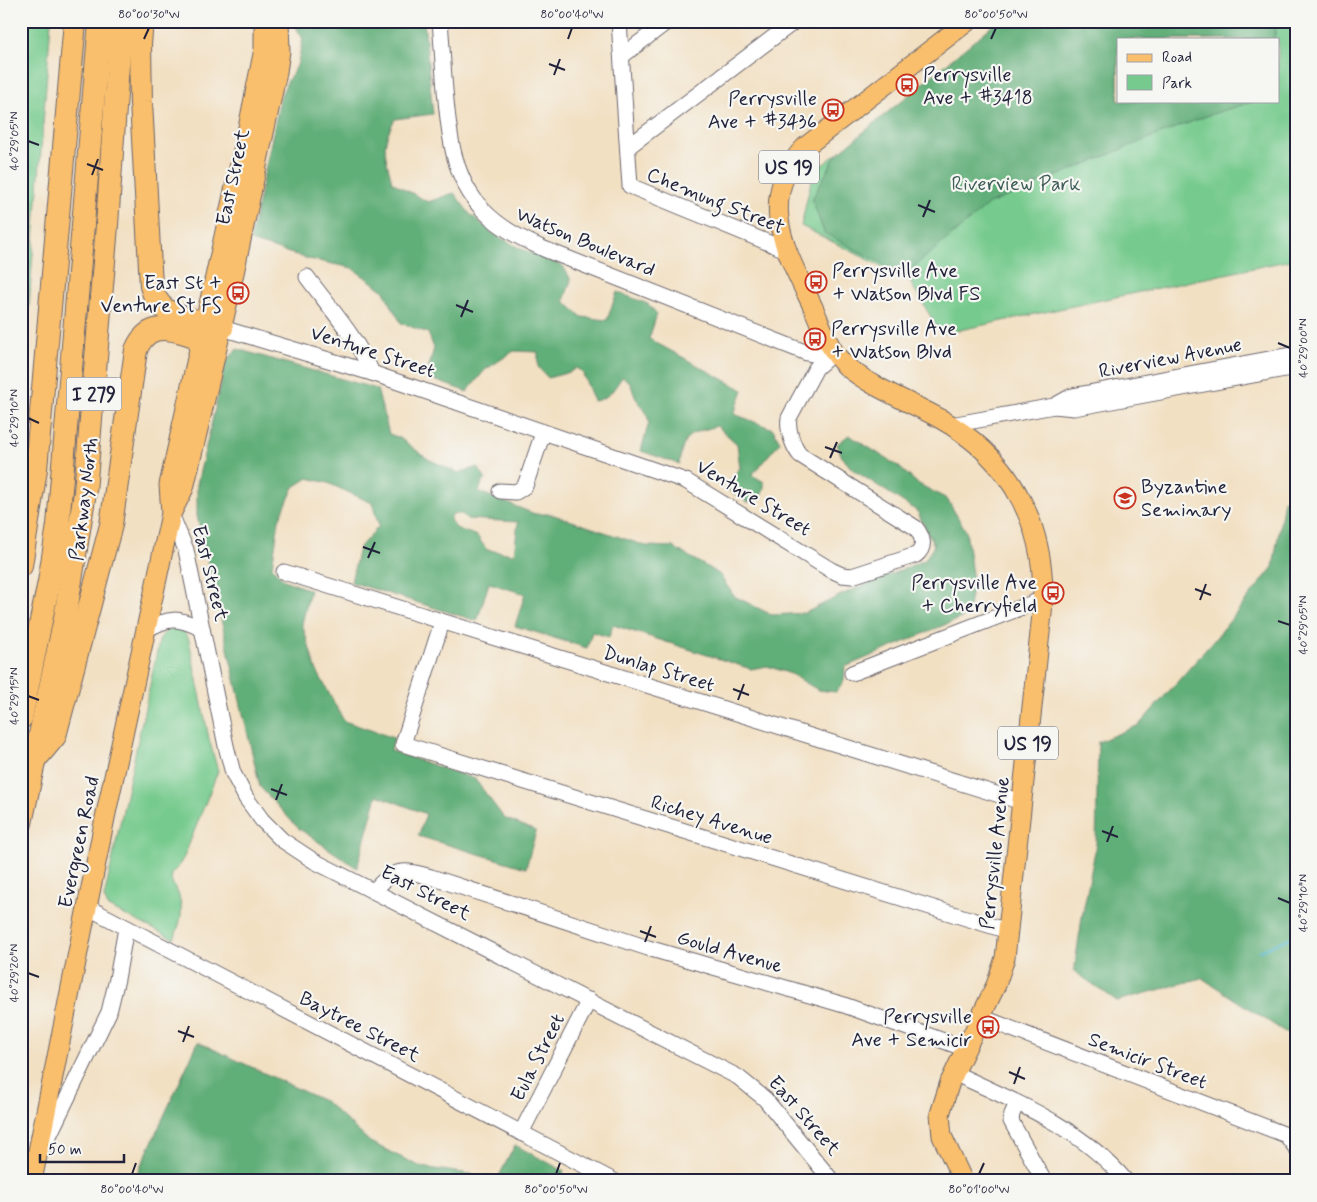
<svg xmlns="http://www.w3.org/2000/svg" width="1317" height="1202" font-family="Mynerve,sans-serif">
	<rect width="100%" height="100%" fill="#f6f6f2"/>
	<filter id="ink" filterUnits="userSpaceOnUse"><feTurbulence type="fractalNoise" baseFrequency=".02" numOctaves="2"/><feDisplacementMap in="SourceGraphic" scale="10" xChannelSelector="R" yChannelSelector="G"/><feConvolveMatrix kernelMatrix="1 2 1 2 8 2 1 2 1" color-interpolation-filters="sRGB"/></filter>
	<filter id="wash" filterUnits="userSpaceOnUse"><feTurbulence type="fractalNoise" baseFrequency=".0096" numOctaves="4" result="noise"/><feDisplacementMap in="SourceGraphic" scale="20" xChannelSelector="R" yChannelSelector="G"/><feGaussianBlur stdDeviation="1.12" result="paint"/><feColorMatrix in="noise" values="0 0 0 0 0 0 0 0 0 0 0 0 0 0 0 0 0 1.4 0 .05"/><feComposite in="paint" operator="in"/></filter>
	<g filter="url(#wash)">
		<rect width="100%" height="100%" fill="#f2e0c3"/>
		<g fill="#76ca8d" stroke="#4c7664" fill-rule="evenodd">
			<path d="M21,21H51L21,408Z"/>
			<path d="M998,21H1296V259L941,334L909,280L801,226L813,172L989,38ZM1118,39H1278V101H1118Z"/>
			<path d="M175,628L184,632L189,640L209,739L218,771L184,857L178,867L171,874C171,886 176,886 179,896C184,913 180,923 174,939L108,907L104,898L160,638L166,631Z"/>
		</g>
		<g fill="#60ae78" stroke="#41685a" fill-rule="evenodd">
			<path d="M286,21H424L433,114L395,119C380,146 385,153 392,182L428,202L454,193L470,214L494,234L519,248L563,266L571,280L564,301L582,317L607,320L617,292L648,304L657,314L649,339L743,390L734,414L773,429L780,442L752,475L764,482V490L757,502H747L728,490L731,479L740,468L737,444L717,426C687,435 685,432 679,464L641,451L649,422L646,412L635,397L630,382L622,377C614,389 609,399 594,401L582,372L576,368L570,372L548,378L538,367V352L514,351L485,370L467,392L426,377L434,348L428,333L401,323L383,290L352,268L309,259L250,241L281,95L288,80L297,66L303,39L296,27Z"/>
			<path d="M998,21H1278L1274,39H1118V101H1255L1209,115L1137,143L989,204L904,275L824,233L812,199L836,155Z"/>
			<path d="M237,349L377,389L389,434L400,438L428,459L458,473L478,467L486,480H483L479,492L535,514H551L646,546L673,547L719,574L734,596L772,615L805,613L841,595L925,560L934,545L917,511L852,469L842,457L837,444L849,435L898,466L917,483L947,499L966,531L973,581L968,615L845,667L844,681L836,692L818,690L791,674L767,666L751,669L613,625L609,637L592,632L587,648L515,626L525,594L489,583L477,621L351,582L359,548L379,526L372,503L328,483L308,478L294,487L279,520L272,567L284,580L310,590L302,624L316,669L344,721L394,738L391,751L475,779L504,818L536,831L526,868L418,836L426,814L377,795L357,868L298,828L260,787L197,516V484L226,362ZM452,514H462L467,519L518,522L514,554L487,550L477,536L456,528L450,520Z"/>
			<path d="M1296,495V1041L1294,1038L1202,978L1117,1001L1074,971L1082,917L1096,846L1098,742L1139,725L1217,637L1273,567L1284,500Z"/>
			<path d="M198,1042L326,1102L370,1142L421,1167L498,1178L515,1145L564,1171L560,1181H134Z"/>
		</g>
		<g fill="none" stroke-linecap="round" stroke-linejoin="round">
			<path stroke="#42b0bf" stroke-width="3" d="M1260,951L1296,935"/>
		</g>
	</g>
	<g filter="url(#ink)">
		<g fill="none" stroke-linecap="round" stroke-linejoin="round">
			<g stroke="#6b646b" stroke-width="17">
				<g id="minor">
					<path d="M440,21C442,44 443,67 445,90C449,133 452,177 483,210C500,228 522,239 544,249L807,353L817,355L834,352"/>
					<path d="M619,21L630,186L786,250"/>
					<path d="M622,56L668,21"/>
					<path d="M628,147L795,21"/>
					<path d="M307,277C330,308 357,338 372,373"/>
					<path d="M222,328L372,373L686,481L831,570L842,575L852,576L916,555C926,547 923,537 916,528L800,455C793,447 787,429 789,418L816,368L834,352"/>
					<path d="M1054,406L1074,408L1296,367"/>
					<path d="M951,425L1054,406L1072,396L1296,354"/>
					<path d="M500,491L516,492L525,486L543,433"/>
					<path d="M171,514L186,550L226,746L233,773L246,798L262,820L282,840L314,861L738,1077L765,1099L832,1181"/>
					<path d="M284,572L1022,802"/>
					<path d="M442,622L403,744L1008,931"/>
					<path d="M146,630C169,617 178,617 202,629"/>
					<path d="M852,673L1043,599"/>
					<path d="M374,891C393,868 404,869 431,877L648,948L844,1005L966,1049"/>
					<path d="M87,907L614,1181"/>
					<path d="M981,1017L1286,1135L1296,1148"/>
					<path d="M954,1073C1016,1102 1080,1127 1126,1181"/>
					<path d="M1017,1103L1012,1114L1011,1121L1044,1181"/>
					<path d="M521,1133L589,1000"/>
					<path d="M43,1148L109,1012L117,979L126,928"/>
				</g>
			</g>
			<g stroke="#6b646b" stroke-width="21">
				<g id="major">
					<path d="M171,513L169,485L249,123L264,49V21"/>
					<path d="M32,1181L105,818L171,514L184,488L195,442L228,301L277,72L280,51L279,21"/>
					<path d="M963,1181L942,1136L940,1114L950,1082L996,985L1005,958L1042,614C1049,529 1013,459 939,418C910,402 871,387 846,366C829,351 822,327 813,307C787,253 754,199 805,147L968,21"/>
				</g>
			</g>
			<g stroke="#6b646b" stroke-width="24">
				<g id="highway">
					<path d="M142,21L140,44L141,102L151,286C159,316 179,315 204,323"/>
					<path d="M21,566L36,469L75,21"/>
					<path d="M21,718L49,582L58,525L100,21"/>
					<path d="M40,754L55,736L111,525L136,350C146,326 162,326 185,333C191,335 198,338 204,337C212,337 216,333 222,328"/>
					<path d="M21,823L65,618L85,492L107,225L121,21"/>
				</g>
			</g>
			<use href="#minor" stroke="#fff" stroke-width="15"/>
			<use href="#major" stroke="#f9bf6d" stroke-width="19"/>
			<use href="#highway" stroke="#f9bf6d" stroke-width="22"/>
		</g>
	</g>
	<path fill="none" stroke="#22223b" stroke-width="2" d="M144,39L149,28M568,39L572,28M991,39L996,28M549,64L565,70M554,75L560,59M28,141L39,145M87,164L103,170M92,175L98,159M918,205L935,212M923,217L930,200M456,305L473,312M461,317L468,300M1278,343L1290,348M28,418L39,423M825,447L842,453M830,458L837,442M363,547L380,553M368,558L375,542M1195,589L1211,595M1200,600L1206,584M1278,621L1290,625M733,689L749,695M28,696L39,700M738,700L744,684M271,789L287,795M276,800L282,784M1102,831L1118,837M1107,842L1113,826M1278,898L1290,903M640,931L656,937M645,942L651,926M28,973L39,977M178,1031L194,1037M183,1042L189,1026M1009,1072L1025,1079M1014,1084L1020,1067M132,1174L136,1163M556,1174L560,1163M979,1174L984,1163"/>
	<defs>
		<g id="bus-ring" transform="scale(1.125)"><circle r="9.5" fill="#f6f6f2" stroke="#c8321e" stroke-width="1.5"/><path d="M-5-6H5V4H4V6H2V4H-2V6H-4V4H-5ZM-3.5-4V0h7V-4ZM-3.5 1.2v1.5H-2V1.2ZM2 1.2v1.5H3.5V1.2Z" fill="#c8321e"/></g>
		<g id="university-ring" transform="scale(1.125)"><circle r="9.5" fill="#f6f6f2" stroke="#c8321e" stroke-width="1.5"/><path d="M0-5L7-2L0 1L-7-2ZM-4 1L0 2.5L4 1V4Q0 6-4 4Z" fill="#c8321e"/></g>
	</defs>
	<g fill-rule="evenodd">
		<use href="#bus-ring" x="907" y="85"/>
		<use href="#bus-ring" x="833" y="110"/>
		<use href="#bus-ring" x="816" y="282"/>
		<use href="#bus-ring" x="238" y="293"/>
		<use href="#bus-ring" x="815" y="339"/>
		<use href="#university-ring" x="1125" y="498"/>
		<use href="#bus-ring" x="1053" y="593"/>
		<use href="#bus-ring" x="988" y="1027"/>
	</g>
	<g text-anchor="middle" stroke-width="4.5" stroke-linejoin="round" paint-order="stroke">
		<g fill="#f6f6f2" stroke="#626272" stroke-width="1">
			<rect x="759" y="150.5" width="60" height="33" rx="4"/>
			<rect x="66.5" y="377.5" width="55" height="33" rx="4"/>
			<rect x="998" y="726.5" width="60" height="33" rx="4"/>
		</g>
		<g font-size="19" font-weight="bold" fill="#22223b">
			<text x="789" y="174">US 19</text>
			<text x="94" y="401">I 279</text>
			<text x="1028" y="750">US 19</text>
		</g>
		<g font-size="20" fill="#22223b" stroke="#f6f6f2" text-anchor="start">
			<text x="923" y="81">Perrysville<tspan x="923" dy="23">Ave + #3418</tspan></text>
			<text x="817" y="105" text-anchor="end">Perrysville<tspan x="817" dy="23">Ave + #3436</tspan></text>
			<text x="832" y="277">Perrysville Ave<tspan x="832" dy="23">+ Watson Blvd FS</tspan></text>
			<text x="222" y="289" text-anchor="end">East St +<tspan x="222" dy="23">Venture St FS</tspan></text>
			<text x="831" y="335">Perrysville Ave<tspan x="831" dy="23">+ Watson Blvd</tspan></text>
			<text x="1141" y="493">Byzantine<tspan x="1141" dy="23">Seminary</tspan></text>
			<text x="1037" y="589" text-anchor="end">Perrysville Ave<tspan x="1037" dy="23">+ Cherryfield</tspan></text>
			<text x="972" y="1023" text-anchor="end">Perrysville<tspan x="972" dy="23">Ave + Semicir</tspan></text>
		</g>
		<g font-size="20" fill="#22223b" stroke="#f6f6f2">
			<text transform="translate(232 177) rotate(-78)" y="7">East Street</text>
			<text transform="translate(716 200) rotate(22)" y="7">Chemung Street</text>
			<text transform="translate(586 241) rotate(23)" y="7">Watson Boulevard</text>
			<text transform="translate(373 351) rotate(18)" y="7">Venture Street</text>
			<text transform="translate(1170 357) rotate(-11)" y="7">Riverview Avenue</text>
			<text transform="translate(754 497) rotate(31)" y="7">Venture Street</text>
			<text transform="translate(83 499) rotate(-83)" y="7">Parkway North</text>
			<text transform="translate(211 573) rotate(76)" y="7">East Street</text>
			<text transform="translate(659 668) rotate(17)" y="7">Dunlap Street</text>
			<text transform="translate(712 819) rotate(17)" y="7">Richey Avenue</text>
			<text transform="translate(78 842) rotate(-78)" y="7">Evergreen Road</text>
			<text transform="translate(994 853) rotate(-84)" y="7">Perrysville Avenue</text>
			<text transform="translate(426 892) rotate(27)" y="7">East Street</text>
			<text transform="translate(730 951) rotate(16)" y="7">Gould Avenue</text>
			<text transform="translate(360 1026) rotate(27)" y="7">Baytree Street</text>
			<text transform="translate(537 1057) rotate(-63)" y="7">Eula Street</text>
			<text transform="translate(1148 1060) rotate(21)" y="7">Semicir Street</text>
			<text transform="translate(805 1115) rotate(49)" y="7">East Street</text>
		</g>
		<g font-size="20" fill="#3f5d58" stroke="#f6f6f2">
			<text x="1016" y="190">Riverview Park</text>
		</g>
	</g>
	<rect width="1317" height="1202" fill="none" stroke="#f6f6f2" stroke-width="55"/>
	<rect x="1117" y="38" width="162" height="65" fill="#f6f6f2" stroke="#a1a1a9"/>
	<rect x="1127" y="54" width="25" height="8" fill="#f9bf6d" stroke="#a1a1a9"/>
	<text x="1162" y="62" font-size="15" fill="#22223b">Road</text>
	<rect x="1127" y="75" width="25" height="15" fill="#76ca8d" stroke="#a1a1a9"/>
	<text x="1162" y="88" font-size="15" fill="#22223b">Park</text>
	<path d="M40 1154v8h84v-8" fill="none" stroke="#22223b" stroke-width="2.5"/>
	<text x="48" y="1154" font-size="15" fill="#22223b" stroke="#f6f6f2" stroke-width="4" paint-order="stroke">50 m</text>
	<rect x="28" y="28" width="1262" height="1146" fill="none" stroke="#22223b" stroke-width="2"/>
	<g font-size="12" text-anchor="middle" fill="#22223b">
		<text x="149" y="18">80°00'30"W</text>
		<text x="572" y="18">80°00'40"W</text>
		<text x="996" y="18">80°00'50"W</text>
		<text transform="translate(14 141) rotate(-90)" y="4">40°29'05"N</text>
		<text transform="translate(1303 348) rotate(-90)" y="4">40°29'00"N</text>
		<text transform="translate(14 418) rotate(-90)" y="4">40°29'10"N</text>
		<text transform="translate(1303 625) rotate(-90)" y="4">40°29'05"N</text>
		<text transform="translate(14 696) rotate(-90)" y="4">40°29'15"N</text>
		<text transform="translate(1303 903) rotate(-90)" y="4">40°29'10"N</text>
		<text transform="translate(14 973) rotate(-90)" y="4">40°29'20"N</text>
		<text x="132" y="1193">80°00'40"W</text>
		<text x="556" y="1193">80°00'50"W</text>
		<text x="979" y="1193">80°01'00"W</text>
	</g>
</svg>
